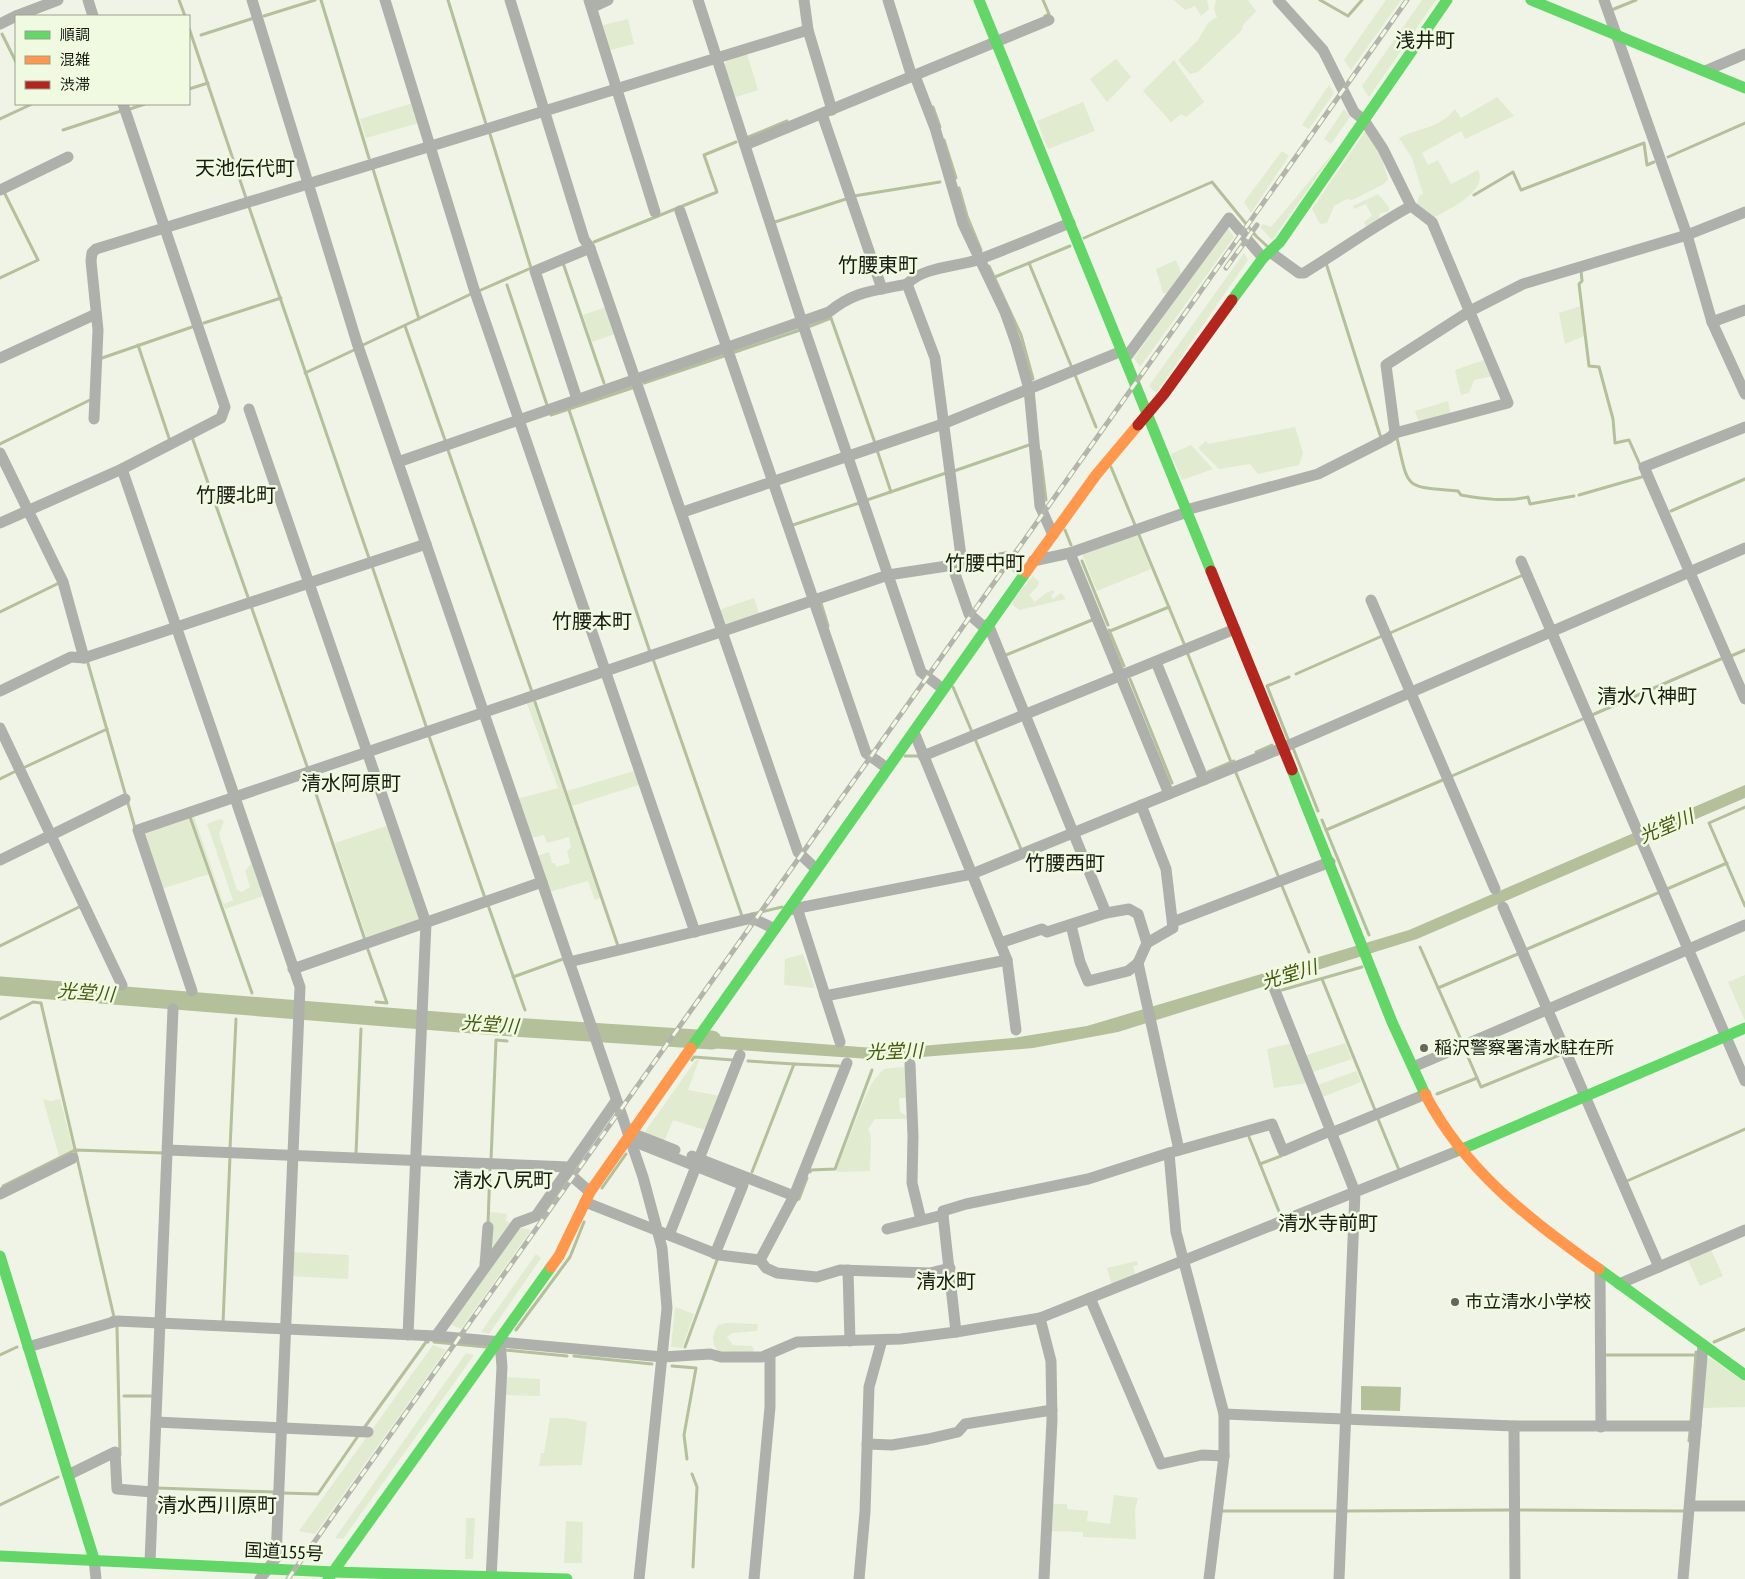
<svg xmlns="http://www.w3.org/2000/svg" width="1745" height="1579" font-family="'Asap Condensed','Noto Sans JP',sans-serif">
	<rect width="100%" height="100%" fill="#eff4e6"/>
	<g fill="#e1ebd0">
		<path d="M1174,0H1207L1209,9L1201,16L1195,6L1185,10Z"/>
		<path d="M1216,0H1248L1256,11L1243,25L1242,30L1198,72L1190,74L1178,60L1198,40L1208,23L1217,17L1214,9Z"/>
		<path d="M1386,0H1401L1351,70L1344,60Z"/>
		<path d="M1422,0H1436L1369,97L1362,86Z"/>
		<path d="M628,19L634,44L610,50L603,25Z"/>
		<path d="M747,54L758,90L733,98L724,66L727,60Z"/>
		<path d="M1116,59L1131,77L1107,102L1090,79Z"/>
		<path d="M1174,60L1204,102L1186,117L1181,114L1171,122L1143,91Z"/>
		<path d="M1329,85L1334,93L1309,129L1302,125Z"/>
		<path d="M1497,97L1514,116L1465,139L1461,131L1422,153L1428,165L1438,160L1451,184L1478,170C1489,191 1448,210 1433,218L1417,204L1419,196L1423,194L1412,158L1399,138C1417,128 1441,128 1455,109L1461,118Z"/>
		<path d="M1083,102L1095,131L1048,149L1037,121Z"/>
		<path d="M413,103L419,123L366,138L360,119Z"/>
		<path d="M1344,109L1350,117L1331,144L1324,139Z"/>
		<path d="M1366,130L1379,150L1388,179L1384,184L1352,200L1347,199L1334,206L1327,223L1320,224L1312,209Z"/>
		<path d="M1338,147L1272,240L1260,227L1263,224L1271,227Z"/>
		<path d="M1282,151L1289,156L1251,213L1244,202Z"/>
		<path d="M1378,194L1389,207V211L1379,214L1380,220L1366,227L1364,222L1372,216L1366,204L1354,209L1353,206Z"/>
		<path d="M1227,227L1234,237L1140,367L1134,358Z"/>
		<path d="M1244,253L1248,260L1156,393L1149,386Z"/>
		<path d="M1176,260L1183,278L1167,293H1163L1156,269Z"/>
		<path d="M609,306L618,333L592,342L583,315Z"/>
		<path d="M1580,306L1584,336L1565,344L1559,313Z"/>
		<path d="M1487,359L1493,376L1474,380L1469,393L1461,395L1455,370Z"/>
		<path d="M1448,401L1451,416L1423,421L1418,420L1415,411Z"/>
		<path d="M1295,427L1303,453L1299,465L1258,474L1250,464L1219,469L1198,448L1206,441L1208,444Z"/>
		<path d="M1191,445L1213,469L1182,480L1171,454Z"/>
		<path d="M1137,535L1151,569L1097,591L1082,554Z"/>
		<path d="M1033,576L1039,582L1037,587L1029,595L1035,602L1046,593L1053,590L1054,593L1051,596L1053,599L1061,593L1066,599L1019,610L1013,605V600Z"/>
		<path d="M754,598L760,616L724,625L719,610Z"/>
		<path d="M532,699L600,898L595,900L588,881L549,892L537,856L549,852L552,863H555L556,867L570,863L567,852L571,847L569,837L547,843L544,835L531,838L517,799L558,788L526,701Z"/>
		<path d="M637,770L642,784L572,806L567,791Z"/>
		<path d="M231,802L266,895L225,909L191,815L193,814L224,904L233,900L207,824L220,819L224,821L219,834L237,890L242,892L250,887L245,871L251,864Z"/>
		<path d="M188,816L209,874L161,889L143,837L144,831Z"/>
		<path d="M389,825L421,919L367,939L335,843Z"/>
		<path d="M803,954L815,988L784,985L785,959Z"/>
		<path d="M1745,975V1021L1728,982Z"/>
		<path d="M1292,1043L1308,1083L1274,1088L1267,1049Z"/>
		<path d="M1345,1043L1352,1059L1310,1073L1304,1056Z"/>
		<path d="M696,1060H699L688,1090L721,1096L708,1131L673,1120L664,1142L644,1133Z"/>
		<path d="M903,1067L907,1072V1098H899L900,1112L907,1116L906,1119H875L868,1129L871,1136L870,1171L838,1172L836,1170L866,1095L874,1080L884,1069Z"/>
		<path d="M1356,1071L1361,1082L1320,1098L1315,1086Z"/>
		<path d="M43,1099L51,1101L60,1099L73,1149L59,1156Z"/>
		<path d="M490,1212L507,1214L506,1221L513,1223L492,1249H489Z"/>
		<path d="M516,1227L531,1230L461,1329L450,1324Z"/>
		<path d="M1710,1248L1723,1276L1700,1286L1687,1258Z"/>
		<path d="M291,1252L349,1255L348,1279L290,1276Z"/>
		<path d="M536,1254L541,1258L489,1334L481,1332Z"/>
		<path d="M1137,1261L1138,1265L1133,1266L1136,1277L1112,1286L1107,1268Z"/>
		<path d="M675,1307L694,1314L682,1348L671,1347Z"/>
		<path d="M727,1323L758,1324L757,1331L732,1333L727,1337L733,1345L752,1346L754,1350L752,1353L718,1351C711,1341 712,1335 718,1325Z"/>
		<path d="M433,1345L446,1350L315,1534L299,1531Z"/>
		<path d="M466,1353L474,1355L343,1539L335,1538Z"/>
		<path d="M1710,1358L1745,1382V1407L1702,1408L1706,1359Z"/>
		<path d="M503,1377L540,1379V1396L503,1395Z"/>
		<path d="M550,1418H565L587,1422L582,1465L539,1466L541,1453H544Z"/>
		<path d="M1114,1495L1138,1498L1135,1510L1136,1539L1083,1537V1532L1052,1531L1053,1504H1067V1509L1088,1511L1087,1521L1110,1524Z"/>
		<path d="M466,1518H475L473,1559H465Z"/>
		<path d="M566,1521L583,1522L582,1563H564Z"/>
	</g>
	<g fill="#b3c09a">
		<path d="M1745,785V798L1417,939L1118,1032L1033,1048L885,1060L694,1047L702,1035L887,1049L1013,1038L1087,1026L1409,930Z"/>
		<path d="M1361,1386L1401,1387L1400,1411L1361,1410Z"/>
	</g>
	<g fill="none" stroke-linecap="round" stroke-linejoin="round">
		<g stroke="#b3c09a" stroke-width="3">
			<path d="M179,0L185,16"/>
			<path d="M321,0L369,158"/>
			<path d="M448,0L486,124"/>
			<path d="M1043,0L1049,14L1045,16"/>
			<path d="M1320,0L1348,16L1362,0"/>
			<path d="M1614,9L1636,0"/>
			<path d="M264,16L315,0"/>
			<path d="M189,28L246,198"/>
			<path d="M2,34L16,62"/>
			<path d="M201,35L254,18"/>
			<path d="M189,89L208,83"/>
			<path d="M933,107L940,127"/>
			<path d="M130,109L145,104"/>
			<path d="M0,119L32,104"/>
			<path d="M63,130L121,111"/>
			<path d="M490,134L531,268"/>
			<path d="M746,138L787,121"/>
			<path d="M944,140L956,178"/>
			<path d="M1668,157L1745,123"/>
			<path d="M373,169L419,319"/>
			<path d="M959,188L967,216L981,250"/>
			<path d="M1474,195L1513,172L1521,190L1644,143L1647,165L1654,162"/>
			<path d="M854,196L940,182"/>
			<path d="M249,207L369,558"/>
			<path d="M775,222L846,199"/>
			<path d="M1084,238L1212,182L1256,236L1267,246"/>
			<path d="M594,242L717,192L704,155L736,142"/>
			<path d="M563,263L604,383"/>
			<path d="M1029,263L1072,368"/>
			<path d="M1326,263L1381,438"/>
			<path d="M989,266L1021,335L1033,379"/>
			<path d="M1581,270L1582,281L1579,284L1589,366L1599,367L1613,419L1615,443L1629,440L1641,467"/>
			<path d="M995,277L1070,246"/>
			<path d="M0,278L38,260L4,192"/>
			<path d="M507,285L547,405"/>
			<path d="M481,290L531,268"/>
			<path d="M204,323L281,298"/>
			<path d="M405,326L445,440"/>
			<path d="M808,327L831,318L875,443"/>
			<path d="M138,345L170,441"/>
			<path d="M363,345L471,294"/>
			<path d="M735,352L800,330"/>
			<path d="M102,358L192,327"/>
			<path d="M305,373L354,350"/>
			<path d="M1075,375L1096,427"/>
			<path d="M644,383L724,356"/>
			<path d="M569,410L650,652H648"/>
			<path d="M551,415L635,387"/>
			<path d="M192,437L249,600"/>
			<path d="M1395,439L1397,438C1409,491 1404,486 1458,491L1461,495C1484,499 1505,502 1528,497L1530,504L1574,496"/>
			<path d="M0,444L92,399"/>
			<path d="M448,450L532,692"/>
			<path d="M877,450L891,492"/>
			<path d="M1040,451L1046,500"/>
			<path d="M1111,467L1135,525"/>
			<path d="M954,471L1029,445"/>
			<path d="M1579,495L1645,476"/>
			<path d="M867,500L946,473"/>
			<path d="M1671,511L1745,479"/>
			<path d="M793,525L859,503"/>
			<path d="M1065,530L1071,545"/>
			<path d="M1139,535L1185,646"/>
			<path d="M1082,561L1108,625"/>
			<path d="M372,566L426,726"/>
			<path d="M821,603L828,626"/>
			<path d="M251,606L308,769"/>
			<path d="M0,612L59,583"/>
			<path d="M1109,630L1124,666"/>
			<path d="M1110,631L1169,607"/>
			<path d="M1390,633L1523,575L1524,577"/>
			<path d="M1187,652L1231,762"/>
			<path d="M1006,655L1092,620"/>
			<path d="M1731,656L1745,650"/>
			<path d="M653,659L742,916"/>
			<path d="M87,660L135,828"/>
			<path d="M1296,674L1382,636"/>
			<path d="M1130,679L1172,783"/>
			<path d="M953,687L972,732"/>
			<path d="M535,702L618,946"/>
			<path d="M1592,715L1723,658"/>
			<path d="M429,736L485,898"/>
			<path d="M975,739L1021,849"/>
			<path d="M1288,739L1267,686L1289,677"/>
			<path d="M1293,748L1318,811"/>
			<path d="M1256,752L1272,745"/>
			<path d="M905,756H918"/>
			<path d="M23,768L107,729"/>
			<path d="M1208,772L1234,761"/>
			<path d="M1236,773L1279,878"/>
			<path d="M310,776L365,940"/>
			<path d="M1452,776L1585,718"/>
			<path d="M0,779L16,771"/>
			<path d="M1745,807L1709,823L1745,906"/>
			<path d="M190,817L252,993"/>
			<path d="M1322,820L1369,935"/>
			<path d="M1326,830L1445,779"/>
			<path d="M1282,886L1309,952"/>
			<path d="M1667,889L1727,863"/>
			<path d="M488,905L525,1010"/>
			<path d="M752,914L782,907"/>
			<path d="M0,946L81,906"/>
			<path d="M367,947L387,1003L376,1002"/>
			<path d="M1420,947L1462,1042"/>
			<path d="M1525,950L1660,892"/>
			<path d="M513,977L563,959"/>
			<path d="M1322,979L1375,1110"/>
			<path d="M127,988L132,998"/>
			<path d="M1438,988L1520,953"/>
			<path d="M1282,990L1362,967"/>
			<path d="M255,1001L257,1007"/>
			<path d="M376,1010V1017"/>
			<path d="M236,1011V1006"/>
			<path d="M361,1015V1021"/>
			<path d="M0,1019L33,1002L41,1003L114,1317L111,1318"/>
			<path d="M528,1029L529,1022"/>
			<path d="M507,1032L508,1027"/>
			<path d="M1465,1050L1481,1087L1562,1054"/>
			<path d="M692,1060L694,1057L733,1060"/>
			<path d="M748,1061L794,1064"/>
			<path d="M1437,1094L1477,1078"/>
			<path d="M1378,1119L1399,1170"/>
			<path d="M1249,1137L1260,1164"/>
			<path d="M230,1149L236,1019"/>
			<path d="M356,1154L361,1029"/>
			<path d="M491,1160L496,1040L507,1041"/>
			<path d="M752,1172L794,1064L839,1066"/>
			<path d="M810,1172L811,1170L835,1169L872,1070"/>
			<path d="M1627,1181L1745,1129"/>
			<path d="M3,1186L75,1150L164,1153"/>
			<path d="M602,1188L626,1154"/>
			<path d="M797,1200L799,1199L807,1178"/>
			<path d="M1280,1214L1260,1164L1281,1156"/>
			<path d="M488,1224L490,1168"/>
			<path d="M223,1323L230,1156"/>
			<path d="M117,1327L120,1455"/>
			<path d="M516,1330L570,1257L584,1222"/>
			<path d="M434,1342L486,1347"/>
			<path d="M1714,1342L1745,1329"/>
			<path d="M685,1347L717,1260"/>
			<path d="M505,1350L567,1356"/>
			<path d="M0,1355L17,1347"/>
			<path d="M1605,1355H1696"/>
			<path d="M574,1356L652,1364"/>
			<path d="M672,1366L696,1368L684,1435L687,1459"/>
			<path d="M124,1396H154"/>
			<path d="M1691,1421L1696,1352"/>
			<path d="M364,1428L426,1342H428"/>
			<path d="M1689,1441L1690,1432"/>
			<path d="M692,1474L697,1487L693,1567"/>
			<path d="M157,1488L274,1492V1494"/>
			<path d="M282,1493L318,1494L358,1436"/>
			<path d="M0,1505L58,1477"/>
			<path d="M1518,1510L1683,1511"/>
			<path d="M1223,1511H1337"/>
			<path d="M1346,1511L1511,1510"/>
		</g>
		<path stroke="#b3c09a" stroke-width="19" d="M0,986L498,1026L712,1040"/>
		<g stroke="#aeb1ab" stroke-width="11">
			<path d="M88,0L93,16"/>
			<path d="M252,0L357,343L643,1177L662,1248L667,1308L639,1579"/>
			<path d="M385,0L474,289L695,932"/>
			<path d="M510,0L584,239L590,248L798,852L816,869"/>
			<path d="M589,0L655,212"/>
			<path d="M698,0L802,322L921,672L943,689"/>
			<path d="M804,0L808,30L832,110"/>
			<path d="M888,0L912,77"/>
			<path d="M1278,0L1323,50L1354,112L1364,120L1383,149L1411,206L1432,222L1508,403L1395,433"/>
			<path d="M1604,0L1687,235L1712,322L1745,394"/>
			<path d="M593,7L608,0"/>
			<path d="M16,16L58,0"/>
			<path d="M0,24L16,16"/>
			<path d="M1705,71L1745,54"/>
			<path d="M915,76L935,128L963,224L1005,312L1016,343L1029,389L1040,506L1053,535"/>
			<path d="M822,114L882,289"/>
			<path d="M745,145L1049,20"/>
			<path d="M0,190L68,157"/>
			<path d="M680,211L866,753L887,768"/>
			<path d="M1270,252L1299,273H1304C1340,251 1374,226 1411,206"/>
			<path d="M907,284L935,358L962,564"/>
			<path d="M1712,322L1745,310"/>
			<path d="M0,358L96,314"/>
			<path d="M1125,359L1229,218L1263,258"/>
			<path d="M577,399L535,271L590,248"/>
			<path d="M249,409L426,923L408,1335"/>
			<path d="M94,419L98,330L91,261L92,253L96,249L808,30"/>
			<path d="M1745,427L1644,467L1745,699"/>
			<path d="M0,453L63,582L84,658"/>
			<path d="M398,462L829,312C856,290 875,291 907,284C924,266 958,267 980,259C1010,248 1040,235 1070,223"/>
			<path d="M122,469L300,987L276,1558L260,1579"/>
			<path d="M1186,510L1318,474L1389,438L1395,433L1386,365L1470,311L1523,284L1687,235L1745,212"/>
			<path d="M683,512L943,424L1122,351"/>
			<path d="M0,523L122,469L221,418L225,407L123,104"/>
			<path d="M1070,553L1169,794"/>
			<path d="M1033,561L1070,553L1187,512"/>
			<path d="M1521,561L1745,1081"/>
			<path d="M952,565L969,614L985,628"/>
			<path d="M1371,600L1495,889"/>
			<path d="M988,624L1106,913"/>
			<path d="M1156,662L1204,780"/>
			<path d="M0,691L71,657L84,658L426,544"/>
			<path d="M0,728L122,985"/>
			<path d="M914,732L1007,960L1016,1030"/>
			<path d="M923,756L1235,629"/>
			<path d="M1141,805L1166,869L1173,928L1147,943L1138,963L1179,1150"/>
			<path d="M0,860L125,799"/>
			<path d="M1503,907L1659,1267"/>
			<path d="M797,908L840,1042"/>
			<path d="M788,910L972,874L1282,748L1745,548"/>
			<path d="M1173,922L1330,862"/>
			<path d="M1071,925L1080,962L1088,981L1128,971L1138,963"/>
			<path d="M1000,943L1042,929L1047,932L1106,913L1129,909L1138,914L1147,943"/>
			<path d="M569,962L752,918L775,929"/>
			<path d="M293,969L542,882"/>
			<path d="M1274,988L1355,1192L1339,1579"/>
			<path d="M192,991L138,830L888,575L1006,557L1024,574"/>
			<path d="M825,996L1007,960"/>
			<path d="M910,1064L913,1136L912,1183L921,1220"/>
			<path d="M1413,1067L1745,925"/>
			<path d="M632,1133L675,1150"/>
			<path d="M1331,1133L1426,1094"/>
			<path d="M630,1140L743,1185L715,1254"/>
			<path d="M168,1150L569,1167"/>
			<path d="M1169,1153L1176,1232L1224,1414V1456L1209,1579"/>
			<path d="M692,1156L794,1196"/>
			<path d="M566,1171L590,1192"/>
			<path d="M0,1194L73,1158"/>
			<path d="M585,1202L719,1255L760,1260L794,1196L847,1063"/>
			<path d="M943,1215L956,1332"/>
			<path d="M887,1229L943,1215V1211L966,1204L1088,1179L1169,1153L1272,1124L1283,1151L1330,1131"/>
			<path d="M669,1235L740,1055"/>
			<path d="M760,1260L766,1268L777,1273L817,1277L840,1270L930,1273L950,1268"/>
			<path d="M485,1265L488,1227"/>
			<path d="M848,1270L850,1341"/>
			<path d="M1600,1271L1601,1427"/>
			<path d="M1619,1284L1745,1230"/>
			<path d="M1090,1298L1161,1464L1202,1455L1224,1456"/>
			<path d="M1040,1318L1051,1361L1052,1420L1044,1579"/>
			<path d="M436,1336L517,1223L536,1216L616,1101"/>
			<path d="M28,1347L117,1321L436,1336L663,1357L710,1354L721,1357H762L797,1342L901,1339L956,1332L1040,1318L1460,1150"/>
			<path d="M1224,1414L1514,1426H1696"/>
			<path d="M156,1422L368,1432"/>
			<path d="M1514,1426L1515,1579"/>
			<path d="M867,1444L892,1445L928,1439L958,1432L965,1424L1052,1410"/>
			<path d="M68,1475L115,1452L117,1489L152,1492"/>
			<path d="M1690,1506H1745"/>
			<path d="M94,1559L96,1579"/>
			<path d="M150,1562L173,1009"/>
			<path d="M491,1579L502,1367L500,1342"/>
			<path d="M754,1579L770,1407V1354"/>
			<path d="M859,1579L865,1512L869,1387L882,1340"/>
			<path d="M1683,1579L1703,1345"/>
		</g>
		<g stroke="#63d668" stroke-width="11">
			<path d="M979,0L1211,571"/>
			<path d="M1531,0L1745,88"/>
			<path d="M1232,300L1263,258L1280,242L1447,0"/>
			<path d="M1292,770L1392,1022L1425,1094"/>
			<path d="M691,1048L1026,572"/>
			<path d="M1460,1150L1745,1028"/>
			<path d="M0,1256L94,1559"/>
			<path d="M1599,1269L1745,1375"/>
			<path d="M0,1556L334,1572L567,1579"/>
			<path d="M328,1579L551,1267"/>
		</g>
		<g stroke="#ff974d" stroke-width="11">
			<path d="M1026,572L1096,475L1138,425"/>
			<path d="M1425,1094C1465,1171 1530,1220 1599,1269"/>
			<path d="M551,1267L559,1256L590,1192L691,1048"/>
		</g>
		<g stroke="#b3261e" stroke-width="11">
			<path d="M1138,425L1164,394L1232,300"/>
			<path d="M1211,571L1292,770"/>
		</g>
		<g stroke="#b3b4ac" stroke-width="5">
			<g id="rail">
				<path d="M1226,268L1257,225"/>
				<path d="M288,1579L1407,0"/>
			</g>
		</g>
		<use href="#rail" stroke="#f0fae0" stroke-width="3" stroke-dasharray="9" stroke-linecap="butt"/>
	</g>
	<g fill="#63675c" stroke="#f0fae0" stroke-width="2">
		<circle cx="1424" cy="1048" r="5"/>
		<circle cx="1455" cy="1302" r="5"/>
	</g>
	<g text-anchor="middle" stroke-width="5" stroke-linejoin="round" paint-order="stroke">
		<g font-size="18" fill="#181b12" stroke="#f0fae0" text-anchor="start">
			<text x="1434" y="1054">稲沢警察署清水駐在所</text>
			<text x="1465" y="1308">市立清水小学校</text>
		</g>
		<g font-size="18" fill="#181b12" stroke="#f0fae0">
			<text transform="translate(284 1552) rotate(3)" y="6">国道155号</text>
		</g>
		<g font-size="19" font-style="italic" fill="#475b11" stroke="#f0fae0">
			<text transform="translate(1666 826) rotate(-23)" y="7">光堂川</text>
			<text transform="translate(1289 974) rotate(-17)" y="7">光堂川</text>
			<text transform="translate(86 992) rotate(4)" y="7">光堂川</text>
			<text transform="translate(490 1024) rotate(4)" y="7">光堂川</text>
			<text transform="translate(894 1051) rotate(-2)" y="7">光堂川</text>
		</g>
		<g font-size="20" fill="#181b12" stroke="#f0fae0">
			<text x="1425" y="47">浅井町</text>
			<text x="245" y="175">天池伝代町</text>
			<text x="878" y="272">竹腰東町</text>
			<text x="236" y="502">竹腰北町</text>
			<text x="985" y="570">竹腰中町</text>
			<text x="592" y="628">竹腰本町</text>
			<text x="1647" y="703">清水八神町</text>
			<text x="351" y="790">清水阿原町</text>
			<text x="1065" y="870">竹腰西町</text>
			<text x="503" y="1187">清水八尻町</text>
			<text x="1328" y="1230">清水寺前町</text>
			<text x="946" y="1288">清水町</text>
			<text x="217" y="1512">清水西川原町</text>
		</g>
	</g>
	<rect x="15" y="15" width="175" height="90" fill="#f0fae0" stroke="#9aa18e"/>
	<rect x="25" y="31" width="25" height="8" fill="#63d668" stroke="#9aa18e"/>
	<text x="60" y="40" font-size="15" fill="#181b12">順調</text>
	<rect x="25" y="56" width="25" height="8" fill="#ff974d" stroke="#9aa18e"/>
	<text x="60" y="65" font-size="15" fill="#181b12">混雑</text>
	<rect x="25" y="81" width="25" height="8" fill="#b3261e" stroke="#9aa18e"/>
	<text x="60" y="90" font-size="15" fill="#181b12">渋滞</text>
</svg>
